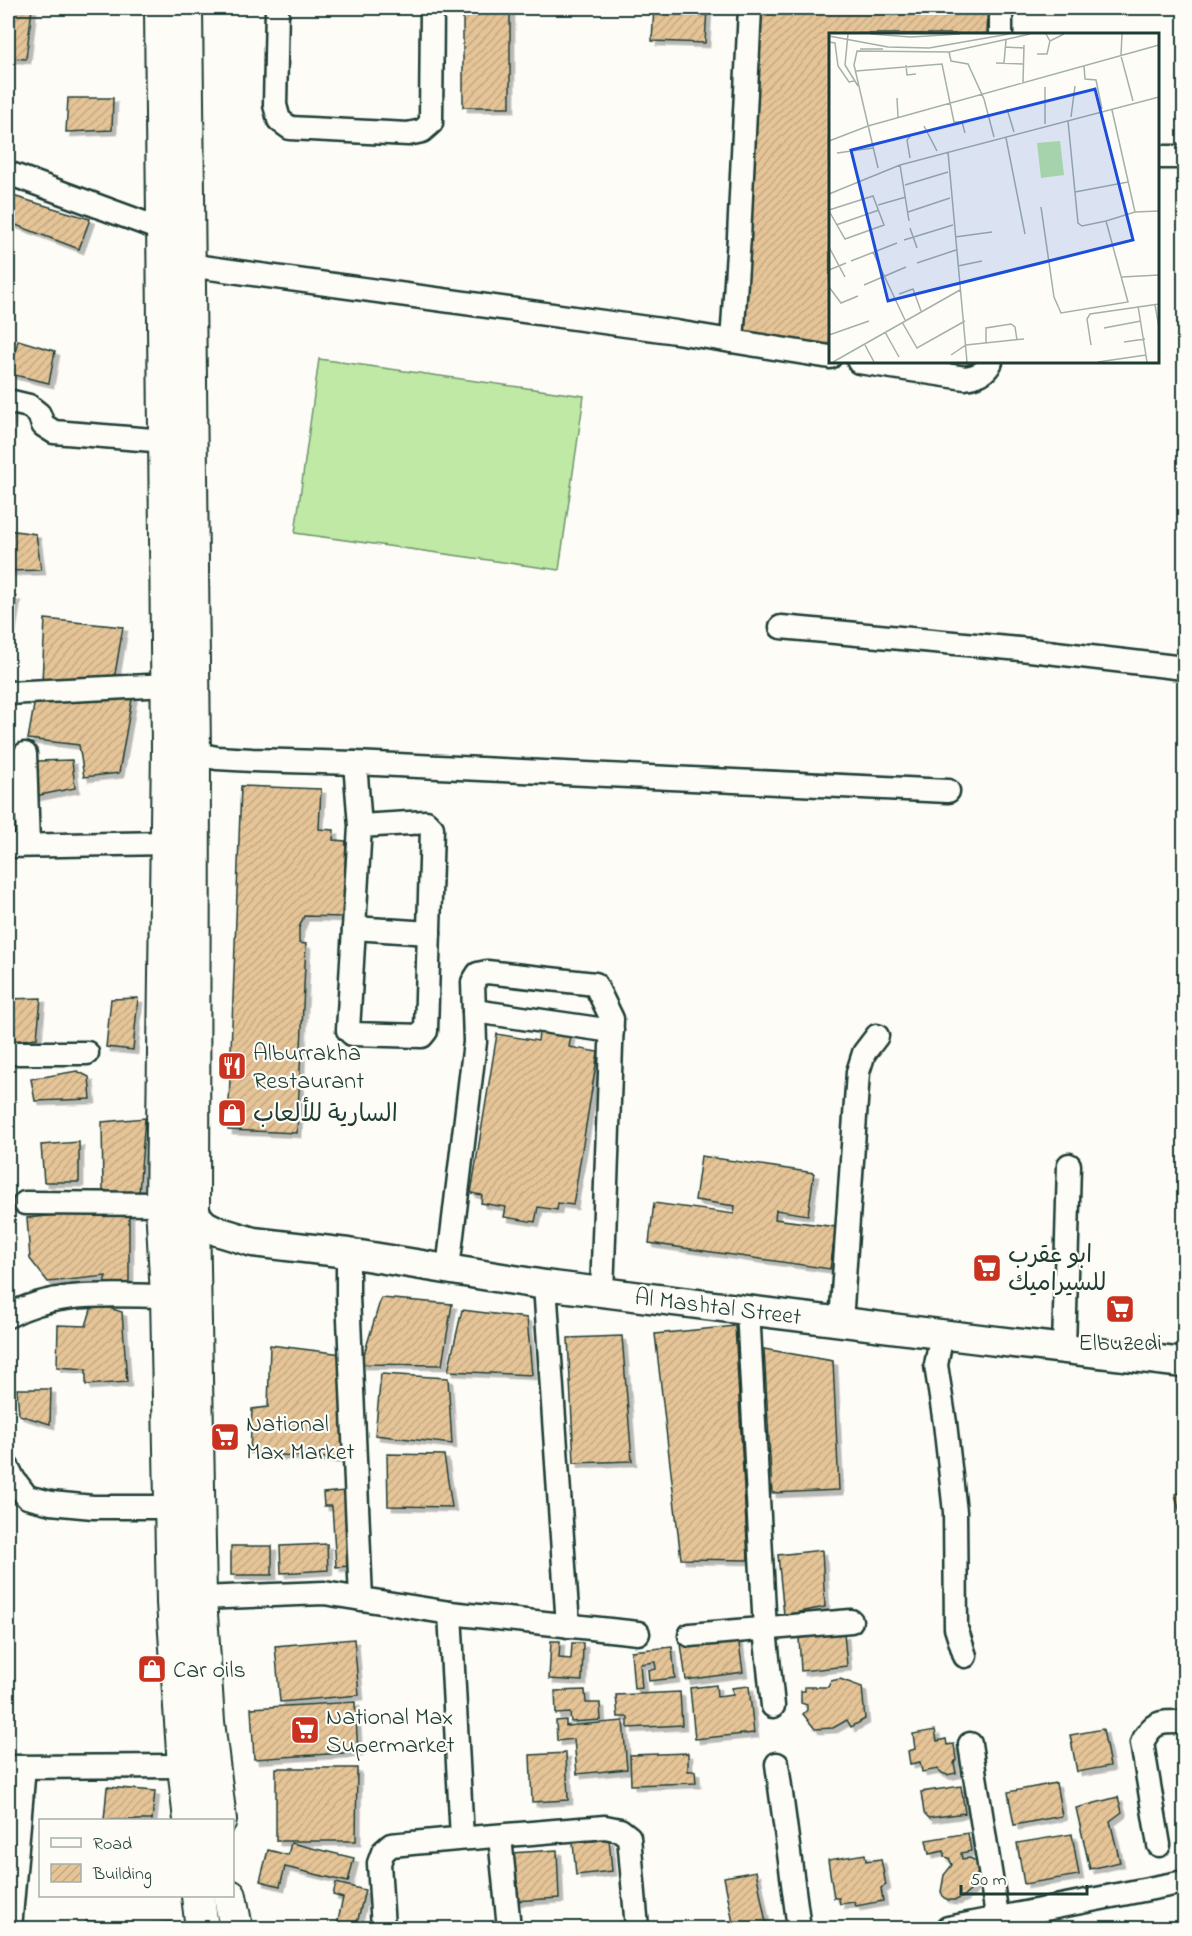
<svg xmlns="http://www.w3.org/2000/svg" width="1192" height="1936" font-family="'Indie Flower','Playpen Sans Arabic',sans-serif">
	<defs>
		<pattern id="building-hatch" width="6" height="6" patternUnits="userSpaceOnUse" patternTransform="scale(1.5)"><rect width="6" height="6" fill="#e5c497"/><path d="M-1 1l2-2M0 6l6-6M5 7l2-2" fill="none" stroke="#c4a983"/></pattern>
		<filter id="shadow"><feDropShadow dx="4.5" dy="4.5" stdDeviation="0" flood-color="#0004"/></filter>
	</defs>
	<rect width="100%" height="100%" fill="#fdfcf7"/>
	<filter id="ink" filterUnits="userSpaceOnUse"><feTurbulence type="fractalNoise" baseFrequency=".0167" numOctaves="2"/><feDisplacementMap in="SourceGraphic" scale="12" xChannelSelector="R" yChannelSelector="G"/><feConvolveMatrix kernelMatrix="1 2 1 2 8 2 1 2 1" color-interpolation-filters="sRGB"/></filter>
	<g filter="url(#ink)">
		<path fill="#bfe9a5" stroke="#6f936c" stroke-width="1.5" d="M319,359L584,396L559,570L295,533Z"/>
		<g fill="url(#building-hatch)" stroke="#1f3d34" stroke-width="1.5" filter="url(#shadow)">
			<path d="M8,8H32L26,59L8,58Z"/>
			<rect x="463" y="8" width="47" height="99"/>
			<path d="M654,8H707L705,43L652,41Z"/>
			<path d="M758,8H988L987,34H830V347L735,334Z"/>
			<path d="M68,98H113L112,130L66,132Z"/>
			<path d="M13,196L90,219L79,249L8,222V211Z"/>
			<path d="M18,340L55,351L49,383L10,374Z"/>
			<path d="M928,362H976L968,367Z"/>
			<path d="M8,409L12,410L8,450Z"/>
			<path d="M8,530L36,534L41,570L8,571Z"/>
			<path d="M8,596L16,597L11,628H8Z"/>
			<path d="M45,619L123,627L114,680L42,682Z"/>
			<path d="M133,693L119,773L84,777L79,745L28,739L36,694Z"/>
			<path d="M72,760L75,788L35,796L37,761Z"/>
			<path d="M241,786L321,789L319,829L334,830L333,840L346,841L343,917L304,916L299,928V943L306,944L297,1133L228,1130Z"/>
			<path d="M41,998L37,1038L8,1042V999Z"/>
			<path d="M138,998L133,1050L106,1047L111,999Z"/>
			<path d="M539,1031L571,1036L569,1047L598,1052L573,1205L558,1203L557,1210L538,1207L535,1222L504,1217L506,1207L481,1203L482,1195L471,1193L497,1034L538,1041Z"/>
			<path d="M77,1071L89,1077L91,1099L35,1101L31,1079Z"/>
			<path d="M145,1118L139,1193L103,1191L102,1122Z"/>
			<path d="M79,1142V1182H44L41,1145Z"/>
			<path d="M701,1156L814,1173L808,1215L776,1210L775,1219L836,1227L830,1269L649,1243L654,1203L734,1214L735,1206L695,1200Z"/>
			<path d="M129,1208V1289L104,1283L106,1276L48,1282L30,1259L27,1218Z"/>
			<path d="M381,1298L452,1304L442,1365L361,1364Z"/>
			<path d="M93,1303L122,1312L127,1382L86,1385V1369L57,1367L58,1325L86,1326Z"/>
			<path d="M462,1310L527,1318L532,1375L448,1371Z"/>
			<path d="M735,1326L748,1560L681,1559L655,1334Z"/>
			<path d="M622,1336L632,1461L574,1463L568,1338Z"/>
			<path d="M270,1345L342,1354L343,1459L250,1453L252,1409L268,1407Z"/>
			<path d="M764,1349L833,1361L839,1490L772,1493Z"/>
			<path d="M381,1374L448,1378L452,1444L375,1435Z"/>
			<path d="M17,1389H51L50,1424L19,1415Z"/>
			<path d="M387,1454L444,1455L452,1507L388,1506Z"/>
			<path d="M345,1491L350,1566L336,1567L332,1506H324L323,1493Z"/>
			<path d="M1184,1491V1528L1175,1494Z"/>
			<path d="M327,1544L328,1570L281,1573L280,1546Z"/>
			<rect x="231" y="1546" width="41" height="29"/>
			<path d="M822,1550L825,1607L784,1615L778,1555Z"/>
			<path d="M844,1633L847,1666L801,1671L799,1638Z"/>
			<path d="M738,1636L743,1672L686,1680L681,1644Z"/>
			<path d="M354,1639L359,1695L280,1702L275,1646Z"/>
			<path d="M551,1641H560L559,1658L571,1659L572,1643H583L582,1681L549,1679Z"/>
			<path d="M672,1647L675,1678L649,1681L648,1670L656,1669L655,1662L640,1664L642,1688L634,1689L631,1651Z"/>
			<path d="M840,1679L862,1687L865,1719L851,1727L847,1720L833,1728L815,1729L803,1714L807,1710V1705L801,1703V1691H805V1687H828L831,1681Z"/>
			<path d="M716,1685L717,1697L733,1695L732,1688L749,1686L754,1733L695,1739L690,1688Z"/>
			<path d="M585,1690L586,1703H600L601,1720L571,1722L570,1713L556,1714L555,1691Z"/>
			<path d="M680,1692L682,1725L628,1728V1717H618L616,1695Z"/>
			<path d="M355,1702L358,1752L254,1759L251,1708Z"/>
			<path d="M566,1720V1726L623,1721L627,1769L577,1774L574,1739L557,1741L556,1721Z"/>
			<path d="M1103,1729L1110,1766L1077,1772L1070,1735Z"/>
			<path d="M935,1730L937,1741L946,1739L947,1745L954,1744L956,1760L954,1763L956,1773L947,1775L939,1772L938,1769L922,1772L920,1762L910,1764L908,1751L915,1749L913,1734Z"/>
			<path d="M566,1753L568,1800L532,1802L530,1755Z"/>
			<path d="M688,1753V1771H695L696,1783L631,1785L630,1755Z"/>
			<path d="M276,1768H357L356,1841H276Z"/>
			<path d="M1056,1783L1062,1816L1014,1825L1008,1792Z"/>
			<path d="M961,1786L965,1813L929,1818L924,1813L921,1792Z"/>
			<path d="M107,1787L155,1791L152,1820H104Z"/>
			<path d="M1118,1797L1122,1812L1110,1821L1120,1862L1090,1869L1076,1808Z"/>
			<path d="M968,1833L971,1851L961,1853L962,1859L970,1858L978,1862V1870L976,1881L971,1890L964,1896L956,1900H949L944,1898L941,1892L944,1875L952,1865L949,1858L944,1857V1851L929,1854L926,1840Z"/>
			<path d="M1072,1834L1079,1875L1024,1884L1017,1843Z"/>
			<path d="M609,1839L612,1871L576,1875L573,1843Z"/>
			<path d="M291,1843L354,1858L348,1882L285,1867L280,1886L260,1881L268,1850L288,1855Z"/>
			<path d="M557,1850L559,1898L514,1901L511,1853Z"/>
			<path d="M865,1854L866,1861L881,1859L886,1885L881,1888L883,1901L856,1906L854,1902L840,1904L839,1898H834L828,1860Z"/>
			<path d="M756,1871L767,1928H734L724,1877Z"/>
			<path d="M336,1883L365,1890L356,1928H336L343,1898L333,1895Z"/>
			<path d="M86,1921L133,1922V1928H86Z"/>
			<path d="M363,1921L376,1925L375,1928H361Z"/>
			<path d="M171,1922V1928H151V1923Z"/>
		</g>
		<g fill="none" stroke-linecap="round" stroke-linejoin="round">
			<g stroke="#1f3d34" stroke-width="27">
				<g id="minor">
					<path d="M277,8L275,105L279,120L290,128L408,134L422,131L431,123L432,8"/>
					<path d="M1001,8V34"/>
					<path d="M1158,157H1184"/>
					<path d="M8,173L163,230"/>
					<path d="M188,265L676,332L830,357"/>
					<path d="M732,341L739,237L750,8"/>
					<path d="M859,362L965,378C977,376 986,373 991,362"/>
					<path d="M8,401L29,406L39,414L43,425L54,432L165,441"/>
					<path d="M781,627L1030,650L1184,668"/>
					<path d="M8,693L168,685"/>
					<path d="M181,751L217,758L252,760L355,763L948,791"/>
					<path d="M25,754L28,845"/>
					<path d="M355,763L360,826L348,1030L352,1034L422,1036L426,1031L432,828L426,822L360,826"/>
					<path d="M8,846L167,843"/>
					<path d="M354,928L429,933"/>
					<path d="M474,1011L612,1031"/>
					<path d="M8,1053H87"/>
					<path d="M25,1203L162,1204"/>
					<path d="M348,1253V1296L361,1599"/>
					<path d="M448,1269L475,1042L473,982L478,974L487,972L595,984L612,1019L602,1292"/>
					<path d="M545,1285L568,1626"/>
					<path d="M748,1310L765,1630L773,1706"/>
					<path d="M8,1316C57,1289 113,1296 167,1296"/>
					<path d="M841,1322L858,1072L864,1053L877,1036"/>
					<path d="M942,1334L936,1365L945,1423L955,1512L956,1628L965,1656"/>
					<path d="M1064,1349L1069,1165"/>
					<path d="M8,1468L14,1480L27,1497L51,1503L93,1507H171"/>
					<path d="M200,1598L324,1593L450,1613L638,1633"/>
					<path d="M450,1613L462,1838"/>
					<path d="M690,1635L851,1621"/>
					<path d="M970,1744L999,1928"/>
					<path d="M777,1764L799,1928"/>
					<path d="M8,1767L184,1766"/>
					<path d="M500,1837L509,1928"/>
					<path d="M1159,1845L1142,1743C1153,1720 1161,1722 1184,1722"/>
					<path d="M10,1928L24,1767"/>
					<path d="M383,1928L379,1863L383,1852L391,1845C462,1838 534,1833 605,1827L620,1830L629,1837L637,1928"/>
					<path d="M948,1928L1184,1882"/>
				</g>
			</g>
			<g stroke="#1f3d34" stroke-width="33">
				<path id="major" d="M193,1213L205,1225L217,1231L253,1242L348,1253L545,1285L980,1339L1184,1363"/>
			</g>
			<g stroke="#1f3d34" stroke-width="36">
				<g id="highway">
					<path d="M161,8L168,748L162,1204L167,1296L173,1603L184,1766L190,1820"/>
					<path d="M186,8L194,754L193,1213L200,1598L208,1722L220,1820"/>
					<path d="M198,1896L202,1928"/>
					<path d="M230,1896L236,1928"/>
				</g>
			</g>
			<use href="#minor" stroke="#fdfcf7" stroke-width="22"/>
			<use href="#major" stroke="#fdfcf7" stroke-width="28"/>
			<use href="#highway" stroke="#fdfcf7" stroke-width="32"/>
		</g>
	</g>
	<defs>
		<g id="restaurant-square" transform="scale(1.5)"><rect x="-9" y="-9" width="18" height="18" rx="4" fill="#c8321e" stroke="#fdfcf7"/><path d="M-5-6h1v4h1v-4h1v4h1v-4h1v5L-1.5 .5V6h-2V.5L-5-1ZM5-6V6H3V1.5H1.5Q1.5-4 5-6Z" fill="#fff"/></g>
		<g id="shop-square" transform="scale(1.5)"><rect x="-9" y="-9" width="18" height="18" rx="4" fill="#c8321e" stroke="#fdfcf7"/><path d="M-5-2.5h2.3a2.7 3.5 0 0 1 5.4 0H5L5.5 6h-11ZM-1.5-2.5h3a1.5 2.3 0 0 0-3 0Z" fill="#fff"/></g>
		<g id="supermarket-square" transform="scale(1.5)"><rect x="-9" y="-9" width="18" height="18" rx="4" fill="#c8321e" stroke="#fdfcf7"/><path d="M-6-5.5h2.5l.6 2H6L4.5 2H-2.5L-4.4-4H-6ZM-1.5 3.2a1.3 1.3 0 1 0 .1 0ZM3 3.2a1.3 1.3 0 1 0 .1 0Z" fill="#fff"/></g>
	</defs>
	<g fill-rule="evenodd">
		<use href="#restaurant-square" x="232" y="1066"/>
		<use href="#shop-square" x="232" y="1113"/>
		<use href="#supermarket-square" x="987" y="1268"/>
		<use href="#supermarket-square" x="1120" y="1309"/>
		<use href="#supermarket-square" x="225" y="1437"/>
		<use href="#shop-square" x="152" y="1669"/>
		<use href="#supermarket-square" x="305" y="1730"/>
	</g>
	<g text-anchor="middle" stroke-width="4.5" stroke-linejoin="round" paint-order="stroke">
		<g font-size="24" fill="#1f3d34" stroke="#fdfcf7" text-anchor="start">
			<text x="253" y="1060">Alburrakha<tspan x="253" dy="28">Restaurant</tspan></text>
			<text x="253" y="1121">السارية للألعاب</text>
			<text x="1008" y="1262">ابو عقرب<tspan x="1008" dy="28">للسيراميك</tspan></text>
			<text x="1120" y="1350" text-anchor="middle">Elbuzedi</text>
			<text x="246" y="1431">National<tspan x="246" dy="28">Max Market</tspan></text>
			<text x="173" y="1677">Car oils</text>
			<text x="326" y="1724">National Max<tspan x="326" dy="28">Supermarket</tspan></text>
		</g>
		<g font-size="24" fill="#1f3d34" stroke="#fdfcf7">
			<text transform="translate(718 1306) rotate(7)" y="8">Al Mashtal Street</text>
		</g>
	</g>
	<g transform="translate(829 33)">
		<rect width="330" height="330" fill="#fdfcf7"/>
		<path d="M231,108L235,142L212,145L208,110Z" fill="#bfe9a5"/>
		<path fill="none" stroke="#a4b0a9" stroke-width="1.5" d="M19,1L16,32L29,53M42,1L82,4L131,1M217,1L221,8L235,1M293,1L292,23L304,68M0,3L59,14L100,15L180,1M0,9L6,10L9,33L20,49L25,48M176,14L195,15M31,16H54M120,19L122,28L139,31L155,66L165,104M208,21H218L221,8M167,30L195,31M175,30L177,7M77,32L78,42L87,41M255,33L256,46L267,47L273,76M27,38L113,31L125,89H133L136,100M194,50L195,12M216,54V91M68,65L69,84M178,76L185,99M242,84L246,53M239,88L249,190L253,193L277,188L306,179L283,77M95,93L108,118M177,105L196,201M0,108L39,93L330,12M119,119L138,329M8,120L44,115M81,125L78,107L82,102M71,132L80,188M49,135L25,32L28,18L120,19L201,1M76,152L119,139M246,159L299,149M0,161L71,132L330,64M49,172L77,164M212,174L225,264L232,280L299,269L277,188M0,177L44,163L55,192L16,206L0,178M79,179L121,165M306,179L330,178M7,192L50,177M81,195L88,215M126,204L163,199M75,207L124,192M0,214L16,244M44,219L76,287M22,228L68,210M88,230L127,217M129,233L153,228M0,237L17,230M293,244L330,242M35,252L77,234M0,254L12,270L29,263M70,261L84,256L92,278M326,272L330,294M309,273L318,329M73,289L88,315L136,288M275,295L312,288M56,299L70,324M0,302L40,288M295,309L316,306M157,310V295L182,291L186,294L188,307M36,312L45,329M262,312L258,286L261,281L330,271M122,322L137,312L195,306M4,329L131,257M269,329L317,322"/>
		<path fill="#1d4ed8" fill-opacity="0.15" stroke="#1d4ed8" stroke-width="3" d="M266,56L304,207L59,268L22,117Z"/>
		<rect width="330" height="330" fill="none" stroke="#1f3d34" stroke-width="3"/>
	</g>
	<rect width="1192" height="1936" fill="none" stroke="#fdfcf7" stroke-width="30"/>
	<rect x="15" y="15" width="1162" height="1906" fill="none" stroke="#1f3d34" stroke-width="2" filter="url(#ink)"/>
	<rect x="39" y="1819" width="195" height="78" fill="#fdfcf7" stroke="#a4b0a9" stroke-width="1.5"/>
	<rect x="51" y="1838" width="30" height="9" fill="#fdfcf7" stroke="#a4b0a9" stroke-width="1.5"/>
	<text x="93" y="1849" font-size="18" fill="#1f3d34">Road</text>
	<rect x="51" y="1864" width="30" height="18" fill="url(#building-hatch)" stroke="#a4b0a9" stroke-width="1.5"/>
	<text x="93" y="1879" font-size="18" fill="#1f3d34">Building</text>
	<path d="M961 1885v9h126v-9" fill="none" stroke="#1f3d34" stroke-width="3"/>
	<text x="970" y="1885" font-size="18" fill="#1f3d34" stroke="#fdfcf7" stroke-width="4.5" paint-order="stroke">50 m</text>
</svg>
